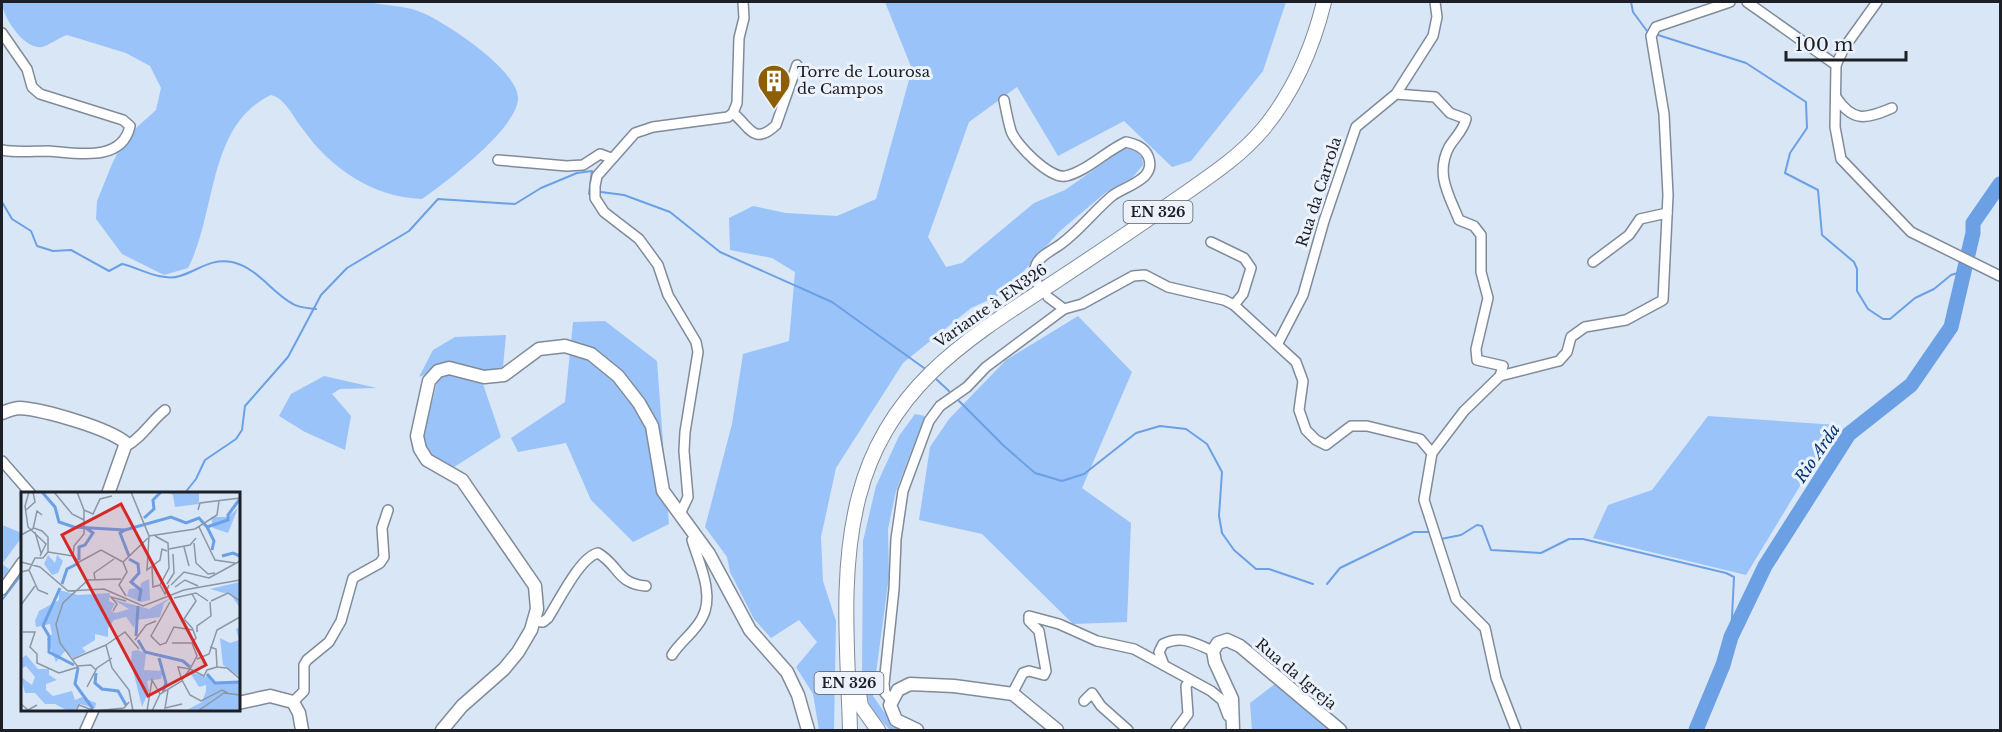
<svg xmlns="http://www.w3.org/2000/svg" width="2002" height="732" font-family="'Libre Baskerville',serif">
	<rect width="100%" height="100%" fill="#d9e6f6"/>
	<g fill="#9ac3f9">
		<path d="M2,2H369C385,6 402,5 418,11C443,20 518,70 518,98C518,128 446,182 422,199C372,197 330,168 302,128C293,117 286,99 271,95C207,125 217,213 188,268L164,275L122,254L96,219L97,201L112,164L125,138L156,110L161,88L150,66L126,53L67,35C59,38 49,45 42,47C24,50 2,16 2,2Z"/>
		<path d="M885,2H1286L1263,71L1191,161L1172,167L1124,121L1058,156L1017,87L969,122L928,237L946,267L962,263L1034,203L1065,190L1123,149L1133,148L1142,157L1143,165L1132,178L1105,193L1060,231L1004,293L971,308L903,363L836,468L821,537L823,581L836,621L834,730H819L813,694L796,667L817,642L799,620L771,638L754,619L730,572L727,557L705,527L732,424L743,354L789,341L795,272L772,258L730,250L729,218L753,206L786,213L837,216L876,199L912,69Z"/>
		<path d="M1078,316L1132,372L1082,488L1131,523L1127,622L1073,624L982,534L919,520L930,447L949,419L1006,360Z"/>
		<path d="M605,321L657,361L669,524L633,542L591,500L566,443L518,452L511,438L565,402L573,322Z"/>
		<path d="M506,335L503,367L484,372L451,364L419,377L433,350L455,337Z"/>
		<path d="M449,372L482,381L501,437L451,469L426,453L422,441L438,379Z"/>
		<path d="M324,376L377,388L340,389L332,394L351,416L345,450L305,432L279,416L291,394Z"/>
		<path d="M915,414L925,416L896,491L888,529L889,576L873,696L884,712L907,730H890L870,708L862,674L863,541L876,486L899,436Z"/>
		<path d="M1708,416L1837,425L1746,575L1593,538L1608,505L1652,490Z"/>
		<path d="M2,525L22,533V537L2,564L9,569L2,581Z"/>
		<path d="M1275,684L1329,730H1252L1250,703Z"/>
	</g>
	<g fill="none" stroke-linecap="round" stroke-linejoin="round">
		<g stroke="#6ba0e5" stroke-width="2">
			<path d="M1631,2L1633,12L1647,31"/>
			<path d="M1658,35L1746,63L1806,102L1807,128L1790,153L1785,173L1818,190L1822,235L1854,262L1857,269V291L1868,309L1883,319H1890L1915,298L1934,289L1951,275L1964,271"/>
			<path d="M601,192L624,195L670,212L720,252L832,302L924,368"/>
			<path d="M2,202L12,219L31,231L37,246L53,251L71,250L109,271L122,264C140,268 161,282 180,276C199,270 211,258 232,262C258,268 272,293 293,304C299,308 309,308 316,309"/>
			<path d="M935,378L949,391"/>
			<path d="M959,401L1004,446L1035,473L1062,481L1084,474L1136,433L1160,426L1186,429L1207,444L1222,472L1219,516L1222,533L1234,550L1256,569H1269L1313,584"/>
			<path d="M184,494L196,479L205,460L236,439L242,430L245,406L288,357L321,295L347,268L409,231L438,199L515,204L541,188L577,173L592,171L589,194"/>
			<path d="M1441,539L1461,535L1477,525L1482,526L1491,550L1541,553L1569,539H1583L1726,573L1734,577L1731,637"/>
			<path d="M1327,584L1340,568L1414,532H1429"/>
			<path d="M2,600L22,574"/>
		</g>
		<path stroke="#6ba0e5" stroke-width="15" d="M1696,730L1723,665L1731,637L1765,566L1849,434L1911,385L1951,327L1973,233V223L2000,184"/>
		<g stroke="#808b9a" stroke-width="12">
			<g id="street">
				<path d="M1747,2L1836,65L1835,127L1841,159L1911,232L2000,276"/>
				<path d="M2,33L27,69L32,87L40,94L123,120L130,126C122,163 76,153 49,151C33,151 17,153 2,150"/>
				<path d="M1836,65L1844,48L1877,2"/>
				<path d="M1396,94L1435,97L1450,113L1466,119C1463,131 1455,137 1449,147C1435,174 1449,195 1459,220L1474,226L1481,235V272L1488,298L1476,349L1477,360L1503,366L1500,376"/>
				<path d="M1836,97C1853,123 1866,119 1892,108"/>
				<path d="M1004,100C1006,110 1008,121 1011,131C1016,145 1051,180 1066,176C1087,171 1106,151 1126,142C1135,144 1144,147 1148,156C1158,180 1124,186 1112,196C1094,211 1080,230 1061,244C1053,250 1039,256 1036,265C1033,271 1035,277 1037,283"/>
				<path d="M733,113C750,127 754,146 776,125L797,65"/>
				<path d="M498,160L567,166L583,165L600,154L611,158"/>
				<path d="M1211,242L1244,258L1251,268L1243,294L1234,305"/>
				<path d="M1593,262L1629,235L1640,219L1667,213"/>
				<path d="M1048,297L1064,309L1082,304L1133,276L1145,275L1168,287L1224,300L1234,305L1296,362L1303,381L1299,410L1306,430L1316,440L1326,445L1351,426H1367L1420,439L1432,453"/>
				<path d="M1278,343L1303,295L1324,221L1356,127L1396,94L1433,36L1437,17L1435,2"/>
				<path d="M125,447C142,438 150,422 165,410"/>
				<path d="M2,461L31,494"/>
				<path d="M680,514L688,497L684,451L685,432L698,352L696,342L668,295L658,265L639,239L604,212L595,198V186L597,176L635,133L653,127L728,117L733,113L737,103L739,38L744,18L743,2"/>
				<path d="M2,590L22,562"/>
				<path d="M533,621L543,622L548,618C559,601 580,557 598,553C620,566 616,583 646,586"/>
				<path d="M672,655C680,642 695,632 702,618C715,595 699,563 692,540L696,535"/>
				<path d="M1164,665L1159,652L1163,644C1183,635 1194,643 1213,651"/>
				<path d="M1012,694L1023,673L1029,671L1044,675L1046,671L1039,631L1029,621V616L1059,624L1097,641L1134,649L1211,691L1222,700L1228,716L1233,718"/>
				<path d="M891,700L885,693L884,684L894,589L896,539L903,491L929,421L940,406L967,387L986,367L1064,309"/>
				<path d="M1084,701L1092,693L1101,706L1128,730"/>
				<path d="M293,702L304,691V665L307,660L329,642L341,621L353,578L380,563L384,557L382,528L388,510"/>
				<path d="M85,730L94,710"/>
				<path d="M1176,730L1188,714L1186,686L1190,680"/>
				<path d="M1516,730L1496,678L1485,628L1456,599L1424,500L1432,453L1464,411L1500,376L1559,361L1567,352L1571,337L1585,327L1626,320L1663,300L1668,195L1664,114L1651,36L1656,27L1730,2"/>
			</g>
		</g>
		<g stroke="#808b9a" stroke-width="15">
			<g id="secondary">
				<path d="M2,413C7,411 14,408 20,408C45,410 108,428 126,443L108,494"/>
				<path d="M238,703L270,696L293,702L299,713L302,730"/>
				<path d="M442,730L462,706L504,669L518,652L531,630L537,609L535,586L462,480L427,460L420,449L417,436L429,381L438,371L449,368L484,377L504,375L539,349L565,346L591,354L618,376L639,403L652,426L663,491L709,554L750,630L787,672L798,695L808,730"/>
				<path d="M917,730L896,720L890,705L898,690L910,684L954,686L1013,694L1057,730"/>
				<path d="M1233,730L1232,699L1215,662L1213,651L1218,643L1227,640L1240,646L1340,730"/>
			</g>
		</g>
		<g stroke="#808b9a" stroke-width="16">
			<g id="primary">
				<path d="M857,681L861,706L878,730"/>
				<path d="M850,730C848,654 839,572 859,496C887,387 968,338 1056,281C1097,254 1137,227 1177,199C1207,178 1240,157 1264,128C1294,91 1313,47 1324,2"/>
			</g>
		</g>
		<use href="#street" stroke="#fff" stroke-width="9"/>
		<use href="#secondary" stroke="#fff" stroke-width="12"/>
		<use href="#primary" stroke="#fff" stroke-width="14"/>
	</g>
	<defs>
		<g id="building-pin" transform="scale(1.725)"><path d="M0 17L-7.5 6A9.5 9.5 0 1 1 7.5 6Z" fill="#8c5f05" stroke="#ebf2fc"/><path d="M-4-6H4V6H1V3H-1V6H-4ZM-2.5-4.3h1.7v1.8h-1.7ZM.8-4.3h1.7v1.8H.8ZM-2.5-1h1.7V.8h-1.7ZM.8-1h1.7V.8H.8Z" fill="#fff"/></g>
	</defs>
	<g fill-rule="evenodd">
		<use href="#building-pin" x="774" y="81"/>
	</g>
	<g text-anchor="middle" stroke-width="6" stroke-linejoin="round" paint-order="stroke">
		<g fill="#ebf2fc" stroke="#5a5f66" stroke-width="1.5">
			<rect x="1123.5" y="201" width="69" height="22" rx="4.5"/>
			<rect x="814.5" y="672" width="69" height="22" rx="4.5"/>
		</g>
		<g font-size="14" font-weight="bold" fill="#1c2026">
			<text x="1158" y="217">EN 326</text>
			<text x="849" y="688">EN 326</text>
		</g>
		<g font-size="15" fill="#1c2026" stroke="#ebf2fc" text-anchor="start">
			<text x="797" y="77">Torre de Lourosa<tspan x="797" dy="17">de Campos</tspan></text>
		</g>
		<g font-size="15" fill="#1c2026" stroke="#ebf2fc">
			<text transform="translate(1319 192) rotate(-72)" y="5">Rua da Carrola</text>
			<text transform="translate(991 306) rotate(-35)" y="5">Variante à EN326</text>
			<text transform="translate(1296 674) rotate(40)" y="5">Rua da Igreja</text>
		</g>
		<g font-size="16" font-style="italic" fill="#003673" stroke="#ebf2fc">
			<text transform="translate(1817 453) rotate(-56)" y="6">Rio Arda</text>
		</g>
	</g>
	<g transform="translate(21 492)">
		<rect width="219" height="219" fill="#d9e6f6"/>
		<path d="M178,0V12L154,15L152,3L147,1ZM217,16L207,41L192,36L190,25H207ZM27,63L34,71L36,63L42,69L37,81L31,83L23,72ZM128,87L129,108L120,110L106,104L108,97L119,96L120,91ZM219,90V116L210,103L189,97ZM38,98L57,103L89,101L88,109L94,112L90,119L95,121L108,117L91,107L128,117L153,104L143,111L139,125L115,128L113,136L105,125L93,128L87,136V145L74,142V148L61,156L65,160L52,166L44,159L35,170L26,147L31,142L29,132L15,135L14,129L18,119L38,108ZM219,135V185L202,173L199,146L209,151L218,148L215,137ZM117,158L125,162L123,178L142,179L140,187L126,189L128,199L121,215L110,170L111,159ZM5,163L17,177H28V183L36,188L25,192V198L32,204L51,199L54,208L61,205L75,211L74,216L59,212L53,219H47L34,212H24L14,201H4L0,185L11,193L14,185L5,174L0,177V167ZM168,179L185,185L187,181L195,191H219V219H164L181,210L185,199V193L178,195Z" fill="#9ac3f9"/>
		<path fill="none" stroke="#6ba0e5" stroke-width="3" d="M21,0L34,15L38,30L53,35L104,38L150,25L165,31L178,26L186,35M123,26L133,17L132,8L140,0M104,38L99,41L108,64M191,58L193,49L186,35L207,28V23L218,8M201,64L212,61L219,64M108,67L117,72L118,81L110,90L120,98L118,109M58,68V55L64,53L72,41L65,36M41,92L46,77L58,71M39,96L22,134L28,144V160L53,173M115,144L117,114M117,148L124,160L162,169L169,175M138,166L145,191L142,200M57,176L54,192L72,217M75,181L74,191L81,197L97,199L105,213M186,182L194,191L219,190"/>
		<path fill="none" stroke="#8d97a3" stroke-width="1.5" d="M8,0L4,14L7,35L25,52L19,64M33,0L51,22L63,28M56,0L63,18V42L53,54L52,64L58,70L80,58L102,70L127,46M110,0L128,44L126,78L139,68L141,57L146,59M5,18L14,10L12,0M63,18L72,22L79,7L91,4M177,18L179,11L219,6M178,35L194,68L214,71M12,37L16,19L21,23M14,40L20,61M0,43L13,36L21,39L27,45V60M128,44L174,37L196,23L198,9M134,44L147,51L148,76L139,93L144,102L148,93M173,51L175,71L187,82L194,81M163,55L168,74M148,57L169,53L175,46M27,60L52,64M0,70L19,75L47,99L83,97L122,114L163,98L219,88M102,70L106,80L98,93L105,104M131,75L132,95L139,93M8,78L17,98L27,102M0,80L8,78L14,66H22L27,60M74,87L73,81L93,67M146,92L153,81L152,62M150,93L163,80L188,86L219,69M154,95L164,88L177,94M171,102L175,109L163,127L172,137M153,106L175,101L187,109M190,109L207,101L219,109M0,113L14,94M0,116V143M92,119L96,112L90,105L105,109M2,140H14L9,155L16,162V171L38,181M176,140V134L190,124L189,110M114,148L125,133L135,129M151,151H171M189,155L195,157L196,175L206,176L219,187M52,167L85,153M176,167L188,162L196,138L219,125M56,174L70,173L75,178M196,175L186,178L183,184L169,177L161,188L169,203L180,209L201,198L207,201M38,181L57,175L39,151L35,132L42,111L67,88L100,87M66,195L76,176L91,166M147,198L144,216L161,212M0,212L7,218L16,213M55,219L58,213L74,219L103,216L108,210M112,219L108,198L91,176L85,153L104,140L118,157M126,219L131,188L139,202M131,219L139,202L161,189L157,175L169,177L176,164L171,151L175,146L172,138L153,135L145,151L139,153L130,144L149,110M177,219L203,201L219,203"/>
		<path fill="#d62828" fill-opacity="0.15" stroke="#d62828" stroke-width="3" d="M100,12L185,173L127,204L41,43Z"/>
		<rect width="219" height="219" fill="none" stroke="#1c2026" stroke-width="3"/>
	</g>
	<rect width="2002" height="732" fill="none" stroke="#1c2026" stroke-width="6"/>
	<path d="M1786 51v9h120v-9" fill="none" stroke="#1c2026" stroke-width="3"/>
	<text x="1795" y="51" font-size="18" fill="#1c2026" stroke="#ebf2fc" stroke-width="4.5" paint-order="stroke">100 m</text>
</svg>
